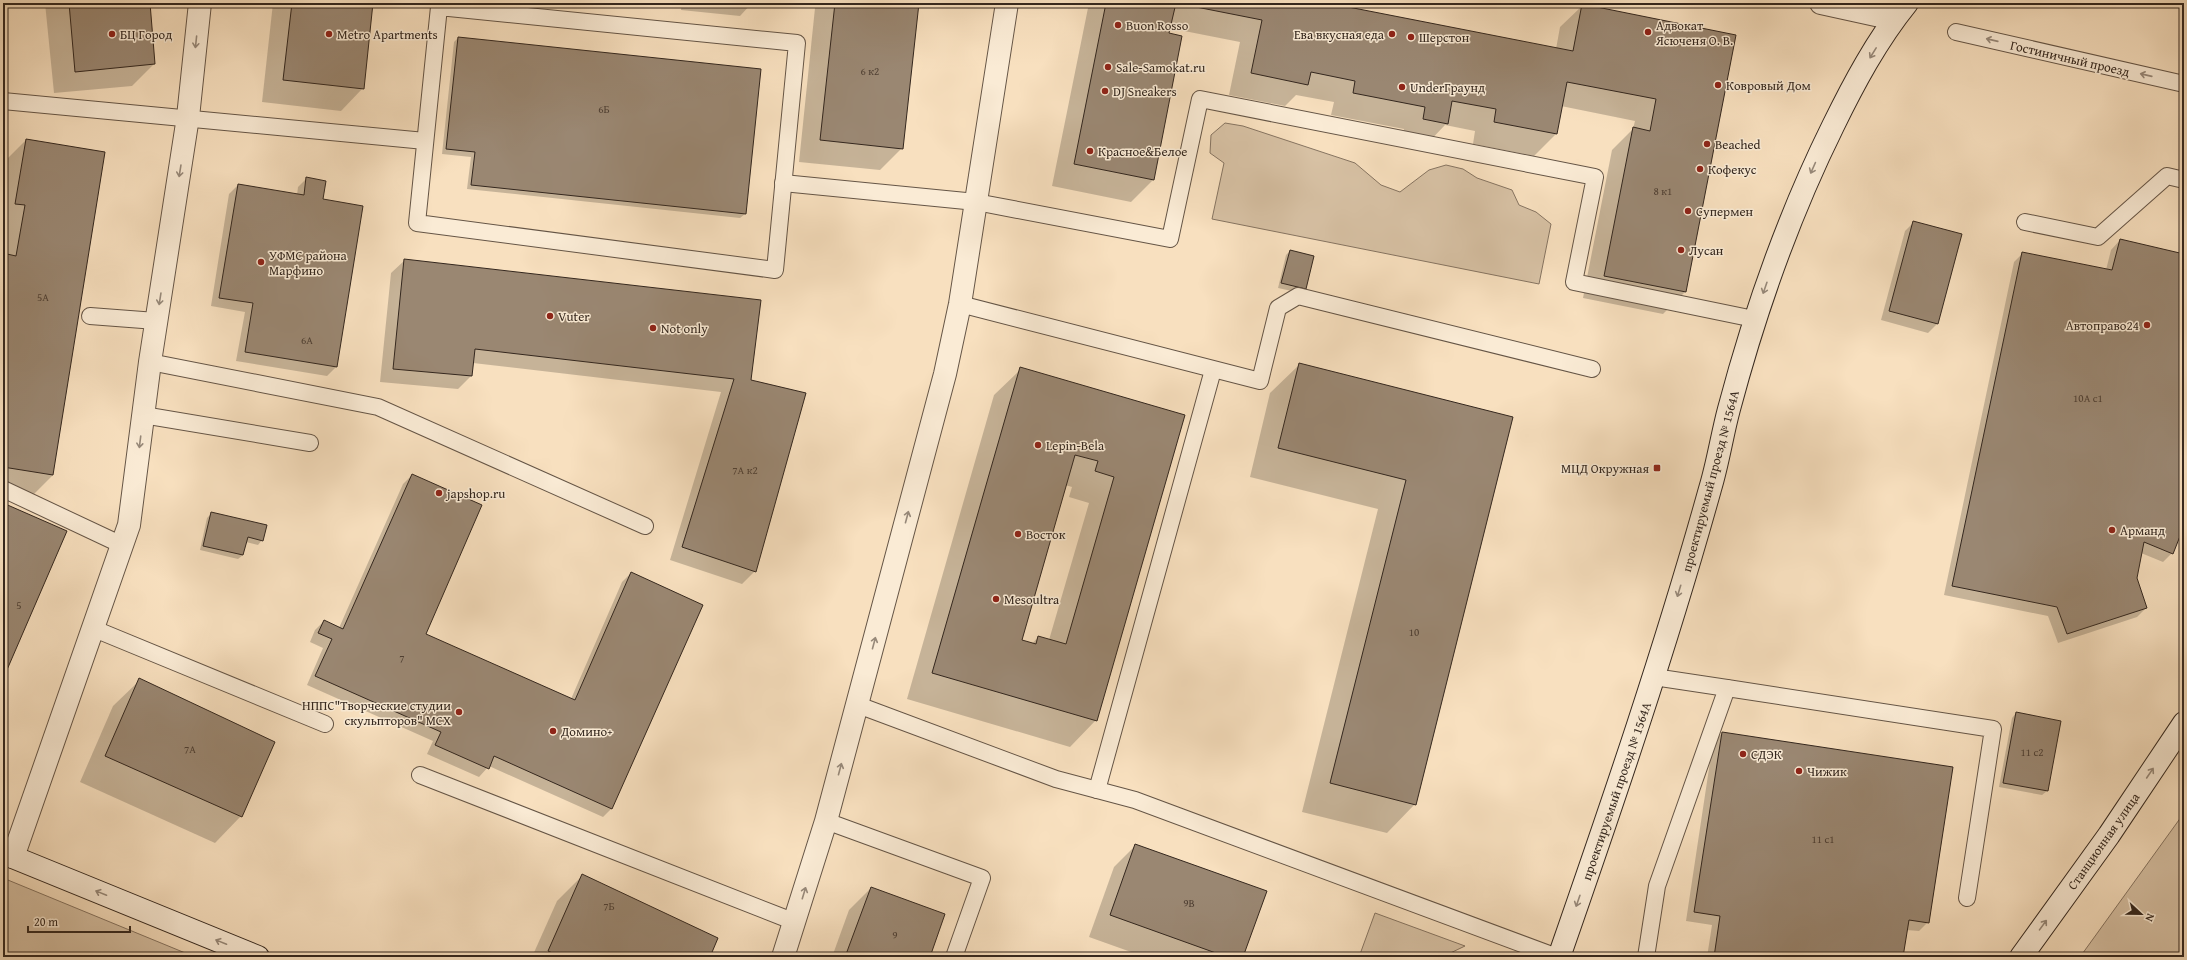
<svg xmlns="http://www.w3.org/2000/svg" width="2187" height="960" font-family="'Gentium Book Plus',serif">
	<rect width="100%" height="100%" fill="#f8e0bf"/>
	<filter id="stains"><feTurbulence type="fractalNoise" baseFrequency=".005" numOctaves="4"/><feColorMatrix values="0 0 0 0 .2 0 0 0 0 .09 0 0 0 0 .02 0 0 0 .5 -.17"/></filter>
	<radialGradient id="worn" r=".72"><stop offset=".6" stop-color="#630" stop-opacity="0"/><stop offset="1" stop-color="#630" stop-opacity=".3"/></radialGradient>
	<g fill="#d7c1a4" stroke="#867461">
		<path d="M1225,123L1243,126L1355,163L1381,185L1400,192L1429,170L1446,165L1463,169L1477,178L1512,190L1519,205L1536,212L1551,224L1539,284L1212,219L1224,163L1210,153L1211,135Z"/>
		<path d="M2184,813V957H2080Z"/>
		<path d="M3,878L195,957H3Z"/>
		<path d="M1375,913L1465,946L1442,957H1359Z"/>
	</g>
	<g fill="#0003" fill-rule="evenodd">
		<path d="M45,3H149L154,64L132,86L54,93Z"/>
		<path d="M273,3H372L363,88L341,111L262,102Z"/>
		<path d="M544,3H562L560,5Z"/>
		<path d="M682,3H752L740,16L681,10Z"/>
		<path d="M821,3H918L902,148L880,170L799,162L815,8Z"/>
		<path d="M1089,3H1322L1556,49L1560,27L1583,5L1735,35L1685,292L1663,314L1583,298L1612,150L1633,129L1635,121L1561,106L1556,134L1534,156L1473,144L1475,131L1445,125L1425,146L1401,141L1404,129L1331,115L1334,102L1296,95L1285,106L1229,95L1240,42L1169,28L1153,180L1131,202L1052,186Z"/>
		<path d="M458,38L745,214L740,218L467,189L471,157L442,154L454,42Z"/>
		<path d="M26,140L53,475L31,497L3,493V168L4,162Z"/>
		<path d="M307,178L322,200L336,367L327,376L236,361L245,312L211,306L229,194L238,185L297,195L298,187Z"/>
		<path d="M1914,222L1961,235L1937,324L1928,333L1881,320L1905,231Z"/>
		<path d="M2120,240L2184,255V523L2172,553L2163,562L2141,553L2136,578L2146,608L2137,617L2058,643L2048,616L1944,595L2014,262L2023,253L2106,270L2111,250Z"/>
		<path d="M1290,251L1313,257L1305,289L1301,293L1278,288L1286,255Z"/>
		<path d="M405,260L750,380L755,571L742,584L670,560L721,392L473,363L471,376L458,389L380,382L391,273Z"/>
		<path d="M1299,365L1512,418L1415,804L1387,833L1302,812L1378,509L1250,477L1270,393Z"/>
		<path d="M1021,369L1184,416L1096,720L1070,747L907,699L994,395ZM1065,485L1072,487L1069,497L1089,503L1049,640L1038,637L1032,644L1021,640Z"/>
		<path d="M412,475L424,634L571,699L622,582L631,573L612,808L603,817L489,766L479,777L427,754L433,741L307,685L323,648L310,642L315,630L324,621L339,628L403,484Z"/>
		<path d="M212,513L262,540L258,545L246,542L243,555L238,559L200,550L207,518Z"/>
		<path d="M140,680L241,816L215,843L80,782L113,706Z"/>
		<path d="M2016,713L2047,791L2042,795L1999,787L2012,718Z"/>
		<path d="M1722,733L1928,922L1919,931L1906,930L1902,957H1707L1712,925L1686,921L1713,742Z"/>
		<path d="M1136,845L1242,957H1145L1089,937L1114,867Z"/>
		<path d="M583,875L709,957H532L557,901Z"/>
		<path d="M871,888L929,957H832L849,910Z"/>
	</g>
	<g fill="#9a8772" stroke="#34271e" fill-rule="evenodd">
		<path d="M69,3H150L155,64L75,72Z"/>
		<path d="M292,3H373L364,89L283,80Z"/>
		<path d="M835,3H919L903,149L820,140Z"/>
		<path d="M1106,3H1176L1169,33L1182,36L1154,180L1074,164Z"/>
		<path d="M1176,3H1328L1573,51L1582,4L1736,35L1686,292L1604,276L1633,127L1650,131L1656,99L1567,82L1557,134L1494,122L1496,109L1452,101L1448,124L1423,119L1425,107L1353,93L1355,81L1311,72L1308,85L1251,73L1262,20Z"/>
		<path d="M458,37L761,69L746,214L471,185L475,152L446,149Z"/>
		<path d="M26,139L105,152L53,475L3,467V281L7,254L16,256L25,205L15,204Z"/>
		<path d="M306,177L326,181L323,199L363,206L337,367L245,352L253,303L219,298L238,184L304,195Z"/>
		<path d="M1913,221L1962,234L1938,324L1889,311Z"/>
		<path d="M2120,239L2184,254V526L2173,554L2144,542L2137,578L2147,608L2067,634L2057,607L1952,586L2022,252L2112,270Z"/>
		<path d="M1290,250L1314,256L1306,289L1281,283Z"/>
		<path d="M404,259L761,300L751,380L806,393L756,572L682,547L734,379L475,349L472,376L393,369Z"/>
		<path d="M1299,363L1513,417L1416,805L1330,783L1406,480L1278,448Z"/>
		<path d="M1020,367L1185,415L1097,721L932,673ZM1075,455L1098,461L1095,471L1114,477L1066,644L1038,636L1036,644L1022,640Z"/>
		<path d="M412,474L482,505L426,634L575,700L631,572L703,605L612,809L494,756L489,769L435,745L441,732L315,676L332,639L318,633L324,620L343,629Z"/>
		<path d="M3,503L67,531L3,679Z"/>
		<path d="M211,512L267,525L263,541L248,537L243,555L203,546Z"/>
		<path d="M139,678L275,742L242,817L105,756Z"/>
		<path d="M2016,712L2061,721L2048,791L2003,783Z"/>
		<path d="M1722,732L1953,767L1929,923L1909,920L1903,957H1714L1720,916L1694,912Z"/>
		<path d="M1135,844L1267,891L1243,957H1227L1110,915Z"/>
		<path d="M582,874L718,938L710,957H561L548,951Z"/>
		<path d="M871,887L945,914L930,957H845Z"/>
	</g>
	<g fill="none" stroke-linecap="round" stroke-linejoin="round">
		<g stroke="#655546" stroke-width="18">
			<g id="lane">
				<path d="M439,7L797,43L775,270L417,223Z"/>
				<path d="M1956,32L2184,84"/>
				<path d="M3,101L425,141"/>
				<path d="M783,183L976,202L1170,239L1200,99L1595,177L1574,282L1754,319"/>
				<path d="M2025,222L2098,237L2167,176L2184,180"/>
				<path d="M960,304L1260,381L1278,308L1298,296L1592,369"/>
				<path d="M90,316L156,321"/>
				<path d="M150,362L378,407L645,526"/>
				<path d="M143,415L310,443"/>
				<path d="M3,489L122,545"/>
				<path d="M92,628L325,724"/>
				<path d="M1654,677L1727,688"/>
				<path d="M858,705L1056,779L1135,800L1557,957"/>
				<path d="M420,775L795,922"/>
				<path d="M1097,790L1213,370"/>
				<path d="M826,821L982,878L954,957"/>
				<path d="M1646,957L1657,886L1727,688L1993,729L1967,898"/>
			</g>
		</g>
		<g stroke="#655546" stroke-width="24">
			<g id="street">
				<path d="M1821,3L1894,19"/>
				<path d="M13,857L129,525L150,362L188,117L200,3"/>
				<path d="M783,957L826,821L945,374L960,304L1007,3"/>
			</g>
		</g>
		<g stroke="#34271e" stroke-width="24">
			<g id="secondary">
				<path d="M3,853L258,957"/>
				<path d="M1559,957C1613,802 1666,647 1710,489C1718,463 1722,435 1729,409C1755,311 1788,217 1833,126C1854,83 1877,40 1907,3"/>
				<path d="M2021,957L2109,835L2184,723"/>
			</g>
		</g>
		<use href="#lane" stroke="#faebd5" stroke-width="16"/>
		<use href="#street" stroke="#faebd5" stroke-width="22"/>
		<use href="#secondary" stroke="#faebd5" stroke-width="22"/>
	</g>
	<defs><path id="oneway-shaft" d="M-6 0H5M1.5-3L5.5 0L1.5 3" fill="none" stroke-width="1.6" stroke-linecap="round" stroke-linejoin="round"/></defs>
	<g stroke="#97897a">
		<use href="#oneway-shaft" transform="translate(1992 40) rotate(-167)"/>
		<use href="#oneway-shaft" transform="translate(196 42) rotate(96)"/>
		<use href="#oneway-shaft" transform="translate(1873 53) rotate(122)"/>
		<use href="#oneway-shaft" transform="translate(2146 75) rotate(-167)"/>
		<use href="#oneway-shaft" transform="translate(1813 168) rotate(114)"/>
		<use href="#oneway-shaft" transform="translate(180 171) rotate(99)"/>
		<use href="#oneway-shaft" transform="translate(1765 288) rotate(109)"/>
		<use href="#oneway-shaft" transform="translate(160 299) rotate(99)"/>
		<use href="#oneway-shaft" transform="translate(140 442) rotate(97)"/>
		<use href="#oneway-shaft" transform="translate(907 517) rotate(-75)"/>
		<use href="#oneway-shaft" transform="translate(1679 591) rotate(107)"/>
		<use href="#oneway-shaft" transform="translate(874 643) rotate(-75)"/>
		<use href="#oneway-shaft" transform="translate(840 769) rotate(-75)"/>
		<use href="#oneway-shaft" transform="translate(2150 773) rotate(-56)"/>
		<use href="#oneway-shaft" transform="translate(101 893) rotate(-158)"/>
		<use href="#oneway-shaft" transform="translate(804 893) rotate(-73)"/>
		<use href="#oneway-shaft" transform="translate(1578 901) rotate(109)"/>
		<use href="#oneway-shaft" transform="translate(2043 925) rotate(-54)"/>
		<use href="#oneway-shaft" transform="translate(221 942) rotate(-158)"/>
	</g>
	<g fill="#8f2418" stroke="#faebd5" stroke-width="1.5">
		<circle cx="1118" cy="25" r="4"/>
		<circle cx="1648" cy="32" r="4"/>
		<circle cx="112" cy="34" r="4"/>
		<circle cx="329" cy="34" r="4"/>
		<circle cx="1392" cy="34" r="4"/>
		<circle cx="1411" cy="37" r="4"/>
		<circle cx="1108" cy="67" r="4"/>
		<circle cx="1718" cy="85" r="4"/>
		<circle cx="1402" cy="87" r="4"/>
		<circle cx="1105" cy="91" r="4"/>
		<circle cx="1707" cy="144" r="4"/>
		<circle cx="1090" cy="151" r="4"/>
		<circle cx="1700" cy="169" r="4"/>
		<circle cx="1688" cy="211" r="4"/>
		<circle cx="1681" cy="250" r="4"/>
		<circle cx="261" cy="262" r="4"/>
		<circle cx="550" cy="316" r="4"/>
		<circle cx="2147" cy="325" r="4"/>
		<circle cx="653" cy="328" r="4"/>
		<circle cx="1038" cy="445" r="4"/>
		<rect x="1653" y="464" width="8" height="8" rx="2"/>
		<circle cx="439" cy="493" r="4"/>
		<circle cx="2112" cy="530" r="4"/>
		<circle cx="1018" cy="534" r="4"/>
		<circle cx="996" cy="599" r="4"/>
		<circle cx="459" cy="712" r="4"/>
		<circle cx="553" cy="731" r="4"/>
		<circle cx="1743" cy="754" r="4"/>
		<circle cx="1799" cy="771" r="4"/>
	</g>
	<g text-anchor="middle" stroke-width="3" stroke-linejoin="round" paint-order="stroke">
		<g font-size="11" fill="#4e3f33">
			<text x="870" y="75">6 к2</text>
			<text x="604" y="113">6Б</text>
			<text x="1663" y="195">8 к1</text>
			<text x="43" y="301">5А</text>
			<text x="307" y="344">6А</text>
			<text x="2088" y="402">10А с1</text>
			<text x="745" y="474">7А к2</text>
			<text x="19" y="609">5</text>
			<text x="1414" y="636">10</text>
			<text x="402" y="662">7</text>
			<text x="190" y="753">7А</text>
			<text x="2032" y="756">11 с2</text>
			<text x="1823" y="843">11 с1</text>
			<text x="1189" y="907">9В</text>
			<text x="609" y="910">7Б</text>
			<text x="895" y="939">9</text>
		</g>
		<g font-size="13" fill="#34271e" stroke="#faebd5" text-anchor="start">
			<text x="1126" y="30">Buon Rosso</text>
			<text x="1656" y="30">Адвокат<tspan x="1656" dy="15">Ясюченя О. В.</tspan></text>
			<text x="120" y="39">БЦ Город</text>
			<text x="337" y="39">Metro Apartments</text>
			<text x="1384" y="39" text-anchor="end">Ева вкусная еда</text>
			<text x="1419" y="42">Шерстон</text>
			<text x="1116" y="72">Sale-Samokat.ru</text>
			<text x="1726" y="90">Ковровый Дом</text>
			<text x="1410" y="92">UnderГраунд</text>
			<text x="1113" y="96">DJ Sneakers</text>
			<text x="1715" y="149">Beached</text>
			<text x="1098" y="156">Красное&amp;Белое</text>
			<text x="1708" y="174">Кофекус</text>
			<text x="1696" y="216">Супермен</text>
			<text x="1689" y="255">Лусан</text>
			<text x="269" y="260">УФМС района<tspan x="269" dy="15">Марфино</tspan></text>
			<text x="558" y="321">Vuter</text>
			<text x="2139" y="330" text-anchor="end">Автоправо24</text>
			<text x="661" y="333">Not only</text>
			<text x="1046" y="450">Lepin-Bela</text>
			<text x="1649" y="473" text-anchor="end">МЦД Окружная</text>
			<text x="447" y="498">japshop.ru</text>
			<text x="2120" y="535">Арманд</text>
			<text x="1026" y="539">Восток</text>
			<text x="1004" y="604">Mesoultra</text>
			<text x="451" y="710" text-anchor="end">НППС"Творческие студии<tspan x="451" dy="15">скульпторов" МСХ</tspan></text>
			<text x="561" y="736">Домино+</text>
			<text x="1751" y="759">СДЭК</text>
			<text x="1807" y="776">Чижик</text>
		</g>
		<g font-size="13" fill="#34271e" stroke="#faebd5">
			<text transform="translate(2070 58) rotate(13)" y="5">Гостиничный проезд</text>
			<text transform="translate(1710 481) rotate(-75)" y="5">проектируемый проезд № 1564А</text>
			<text transform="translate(1616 791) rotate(-71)" y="5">проектируемый проезд № 1564А</text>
			<text transform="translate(2103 841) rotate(-55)" y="5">Станционная улица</text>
		</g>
	</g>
	<rect width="2187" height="960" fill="none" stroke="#f8e0bf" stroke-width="16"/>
	<rect x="4" y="4" width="2179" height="952" fill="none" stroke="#34271e" stroke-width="2"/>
	<rect x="8" y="8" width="2171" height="944" fill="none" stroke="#34271e"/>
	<g transform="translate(2141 914) rotate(112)" stroke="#faebd5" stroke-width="3" paint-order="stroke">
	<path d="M0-3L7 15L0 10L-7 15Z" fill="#34271e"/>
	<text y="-6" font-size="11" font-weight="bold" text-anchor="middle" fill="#34271e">N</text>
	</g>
	<path d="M28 926v6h102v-6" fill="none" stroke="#34271e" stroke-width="2"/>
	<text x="34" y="926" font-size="12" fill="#34271e" stroke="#faebd5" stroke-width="3" paint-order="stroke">20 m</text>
	<rect width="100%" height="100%" filter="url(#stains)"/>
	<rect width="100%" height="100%" fill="url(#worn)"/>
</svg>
